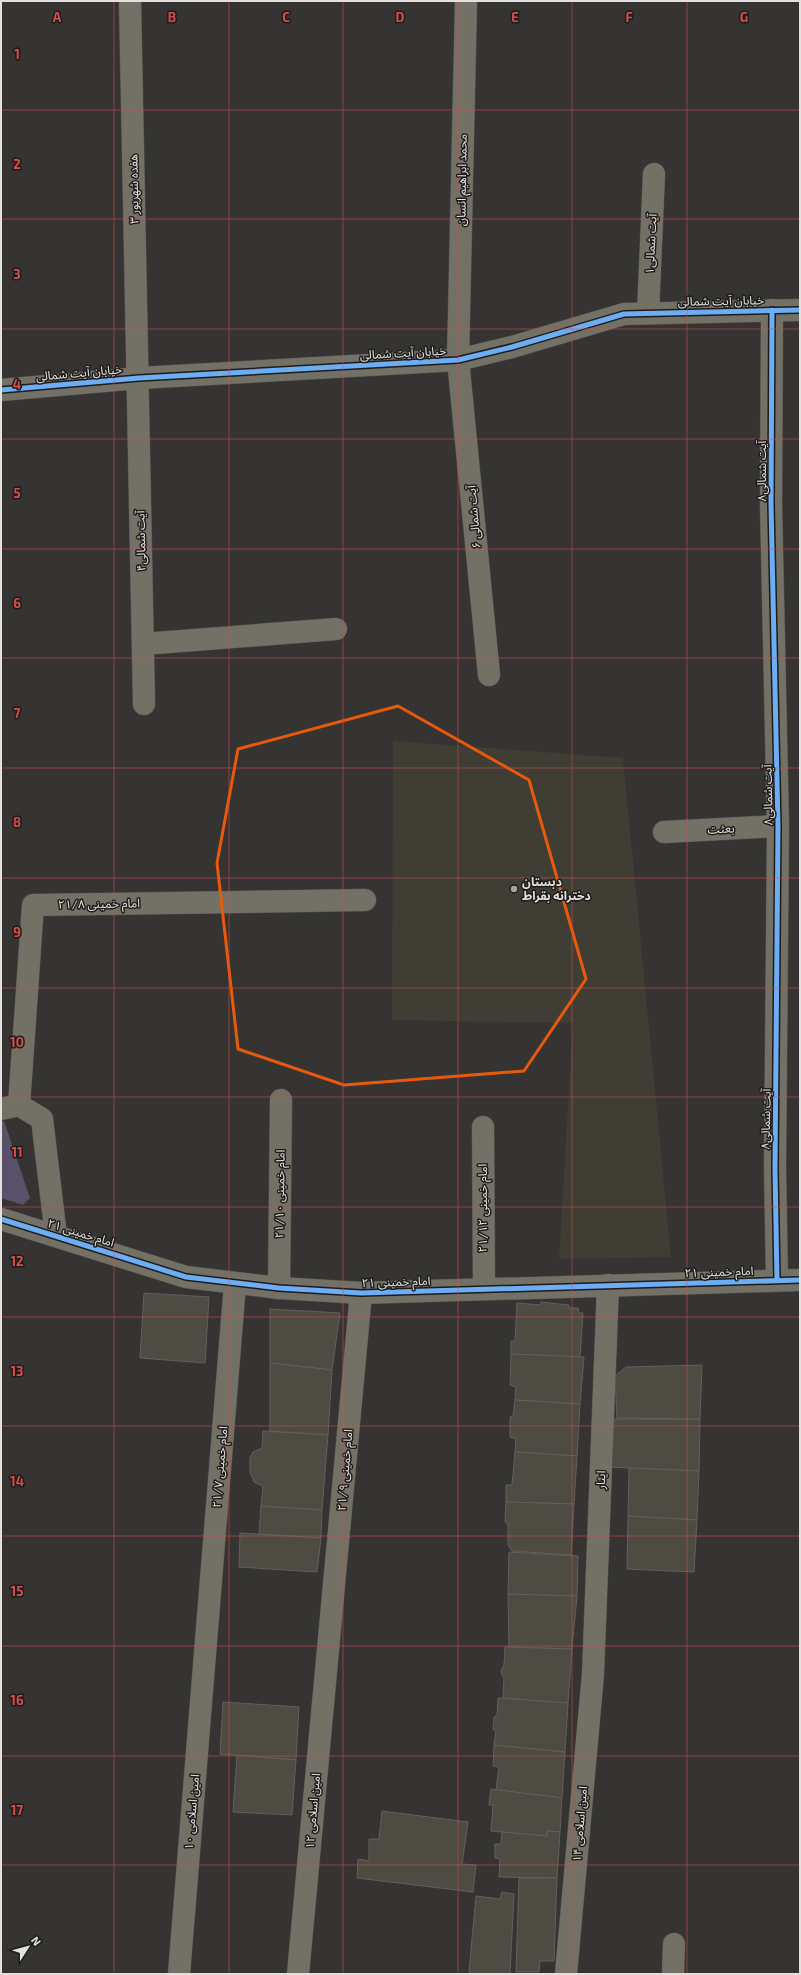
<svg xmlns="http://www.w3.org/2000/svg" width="801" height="1975" font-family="'Exo 2','Noto Sans Arabic',sans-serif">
	<rect width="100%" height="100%" fill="#353432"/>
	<path fill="#403e34" d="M393,741L623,758L671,1257L559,1259L573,1023L392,1020Z"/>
	<path fill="#595169" d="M1,1121H4L30,1198L23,1205L1,1198Z"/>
	<g fill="#4e4b43" stroke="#61605e">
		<path d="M144,1293L209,1297L205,1363L140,1358Z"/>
		<path d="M541,1302L569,1305V1308H578L579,1313H583L580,1357L511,1354V1341H515L517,1303L541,1305Z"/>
		<path d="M270,1309L340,1313L332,1370L270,1363Z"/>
		<path d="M511,1354L584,1357L580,1404L515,1400L516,1387L510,1385Z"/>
		<path d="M270,1363L332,1370L328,1435L270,1431Z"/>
		<path d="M702,1365L700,1419L617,1418L615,1376L626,1367Z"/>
		<path d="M515,1400L580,1404L577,1456L515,1452L516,1439L510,1437V1417L513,1416Z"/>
		<path d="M610,1419H700L699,1471L607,1467Z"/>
		<path d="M263,1431L328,1435L322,1510L261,1506L263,1486L254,1482L250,1472V1458L253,1452L262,1448Z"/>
		<path d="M515,1452L577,1456L574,1504L506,1502V1485H512Z"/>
		<path d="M629,1468L699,1471L697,1520L628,1516Z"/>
		<path d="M506,1502L574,1504L571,1555L512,1551L508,1545V1524L505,1522Z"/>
		<path d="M261,1506L322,1510L321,1538L259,1534Z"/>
		<path d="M628,1516L697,1520L694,1572L627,1569Z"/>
		<path d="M240,1533L321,1538L317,1572L239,1567Z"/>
		<path d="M509,1552L578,1556L577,1596L508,1594Z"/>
		<path d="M508,1594L577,1596L572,1649L509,1647Z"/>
		<path d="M505,1647L572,1649L568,1703L503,1698L504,1678L502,1675L501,1671L504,1665Z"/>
		<path d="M498,1698L568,1703L565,1752L494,1745L496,1731L493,1729L494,1717L497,1715Z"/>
		<path d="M223,1702L299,1707L296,1760L220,1754Z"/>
		<path d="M494,1745L565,1752L562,1798L496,1790L499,1767L493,1766Z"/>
		<path d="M237,1755L296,1760L292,1815L233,1812Z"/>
		<path d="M491,1789L562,1798L560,1832L547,1831V1836L491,1831L493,1805H489Z"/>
		<path d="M382,1811L468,1822L462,1864L476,1865L473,1892L357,1878L358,1859L369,1861V1839H379Z"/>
		<path d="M547,1831L560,1832L557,1878L499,1877L500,1859L495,1858V1844H501L502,1832L547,1836Z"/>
		<path d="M519,1878H557L554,1961H540L539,1972H516Z"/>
		<path d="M502,1892L514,1894L510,1974H470L469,1971L476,1896L500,1899Z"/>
	</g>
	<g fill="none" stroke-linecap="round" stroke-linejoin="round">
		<g stroke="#50504e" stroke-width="23">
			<g id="minor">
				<path d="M130,1L144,704"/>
				<path d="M466,1L458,360L489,675"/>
				<path d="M772,310L771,504L778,826L775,1169L777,1280"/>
				<path d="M648,313L654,174"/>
				<path d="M1,390L139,378L458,360L512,347L624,314L800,310"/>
				<path d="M143,644L336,629"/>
				<path d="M664,832L778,826"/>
				<path d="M19,1105L33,905L365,900"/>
				<path d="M1,1109L19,1105L42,1119L56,1236"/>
				<path d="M483,1127L484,1289"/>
				<path d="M1,1219L186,1277L279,1288L361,1293L800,1280"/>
				<path d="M279,1288L281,1100"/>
				<path d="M179,1974L235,1284"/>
				<path d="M298,1974L361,1293"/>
				<path d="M566,1974L593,1674L608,1285"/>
				<path d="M673,1974L674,1944"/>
			</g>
		</g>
		<use href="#minor" stroke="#737065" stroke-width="22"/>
		<g stroke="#1d1c1b" stroke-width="8">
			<g id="cycleway">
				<path d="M772,310L771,504L778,826L775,1169L777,1280"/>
				<path d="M1,390L139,378L458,360L512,347L624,314L800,310"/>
				<path d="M1,1219L186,1277L279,1288L361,1293L800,1280"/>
			</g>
		</g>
		<use href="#cycleway" stroke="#6dadf4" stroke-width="5"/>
	</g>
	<path fill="none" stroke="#e8590c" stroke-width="3" stroke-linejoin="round" d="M398,706L529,780L586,979L524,1071L344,1085L238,1049L217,863L238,749Z"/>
	<path fill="none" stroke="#d84d4c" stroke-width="1" stroke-opacity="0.55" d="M114,1V1974M229,1V1974M343,1V1974M458,1V1974M572,1V1974M687,1V1974M1,110H800M1,219H800M1,329H800M1,439H800M1,549H800M1,658H800M1,768H800M1,878H800M1,988H800M1,1097H800M1,1207H800M1,1317H800M1,1426H800M1,1536H800M1,1646H800M1,1756H800M1,1865H800"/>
	<circle fill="#a5a4a2" stroke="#1d1c1b" stroke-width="1.5" cx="514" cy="889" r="4"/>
	<g text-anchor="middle" stroke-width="3" stroke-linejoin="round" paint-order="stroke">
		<g font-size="12" fill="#e2e1de" stroke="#1d1c1b">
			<text transform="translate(462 180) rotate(-89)" y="4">محمد ابراهیم انسان</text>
			<text transform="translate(134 189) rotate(-91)" y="4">هفده شهریور ۳</text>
			<text transform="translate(651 244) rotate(-87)" y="4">آیت شمالی۱</text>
			<text transform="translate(721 301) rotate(-1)" y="4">خیابان آیت شمالی</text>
			<text transform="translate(403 353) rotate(-3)" y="4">خیابان آیت شمالی</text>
			<text transform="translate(79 373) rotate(-5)" y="4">خیابان آیت شمالی</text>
			<text transform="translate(762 471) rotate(-90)" y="4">آیت شمالی۸</text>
			<text transform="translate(474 517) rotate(-95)" y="4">آیت شمالی ۶</text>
			<text transform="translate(141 541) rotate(-91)" y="4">آیت شمالی۴</text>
			<text transform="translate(768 795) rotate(-91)" y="4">آیت شمالی۸</text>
			<text transform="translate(721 829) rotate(-3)" y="4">بعثت</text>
			<text transform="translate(99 904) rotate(-1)" y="4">امام خمینی ۲۱/۸</text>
			<text transform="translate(766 1119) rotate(-89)" y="4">آیت شمالی۸</text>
			<text transform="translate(280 1194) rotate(-89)" y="4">امام خمینی ۲۱/۱۰</text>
			<text transform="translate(483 1208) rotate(-90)" y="4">امام خمینی ۲۱/۱۲</text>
			<text transform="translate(81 1233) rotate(17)" y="4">امام خمینی ۲۱</text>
			<text transform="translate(719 1272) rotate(-2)" y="4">امام خمینی ۲۱</text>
			<text transform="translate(396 1282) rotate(-2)" y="4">امام خمینی ۲۱</text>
			<text transform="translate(220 1467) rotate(-85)" y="4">امام خمینی ۲۱/۷</text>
			<text transform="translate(345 1470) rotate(-85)" y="4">امام خمینی ۲۱/۹</text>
			<text transform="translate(601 1480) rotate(-88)" y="4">ایثار</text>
			<text transform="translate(313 1811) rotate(-85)" y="4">امین اسلامی ۱۲</text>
			<text transform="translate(192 1812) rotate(-85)" y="4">امین اسلامی ۱۰</text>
			<text transform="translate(580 1824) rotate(-85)" y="4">امین اسلامی ۱۴</text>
		</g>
		<g font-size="12" font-weight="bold" fill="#e2e1de" stroke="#1d1c1b" text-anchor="start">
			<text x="522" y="886">دبستان<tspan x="522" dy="14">دخترانه بقراط</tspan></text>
		</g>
	</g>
	<g font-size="13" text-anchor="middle" font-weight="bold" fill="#d84d4c" stroke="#1d1c1b" stroke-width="3" stroke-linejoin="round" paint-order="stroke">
		<text x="57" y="22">A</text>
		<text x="172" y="22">B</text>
		<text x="286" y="22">C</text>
		<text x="400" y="22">D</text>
		<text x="515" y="22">E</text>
		<text x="629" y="22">F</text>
		<text x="744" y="22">G</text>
		<text x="17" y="59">1</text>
		<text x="17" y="169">2</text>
		<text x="17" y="279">3</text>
		<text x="17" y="389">4</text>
		<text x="17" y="498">5</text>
		<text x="17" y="608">6</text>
		<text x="17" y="718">7</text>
		<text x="17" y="827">8</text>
		<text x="17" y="937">9</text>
		<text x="17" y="1047">10</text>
		<text x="17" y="1157">11</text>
		<text x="17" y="1266">12</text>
		<text x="17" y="1376">13</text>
		<text x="17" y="1486">14</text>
		<text x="17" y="1596">15</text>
		<text x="17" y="1705">16</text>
		<text x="17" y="1815">17</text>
	</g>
	<rect width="801" height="1975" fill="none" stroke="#e2e1de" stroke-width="4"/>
	<g transform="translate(28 1947) rotate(54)" stroke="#1d1c1b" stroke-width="3" paint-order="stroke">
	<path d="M0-3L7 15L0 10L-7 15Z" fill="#e2e1de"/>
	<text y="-6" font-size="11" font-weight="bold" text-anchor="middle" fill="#e2e1de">N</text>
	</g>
</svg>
